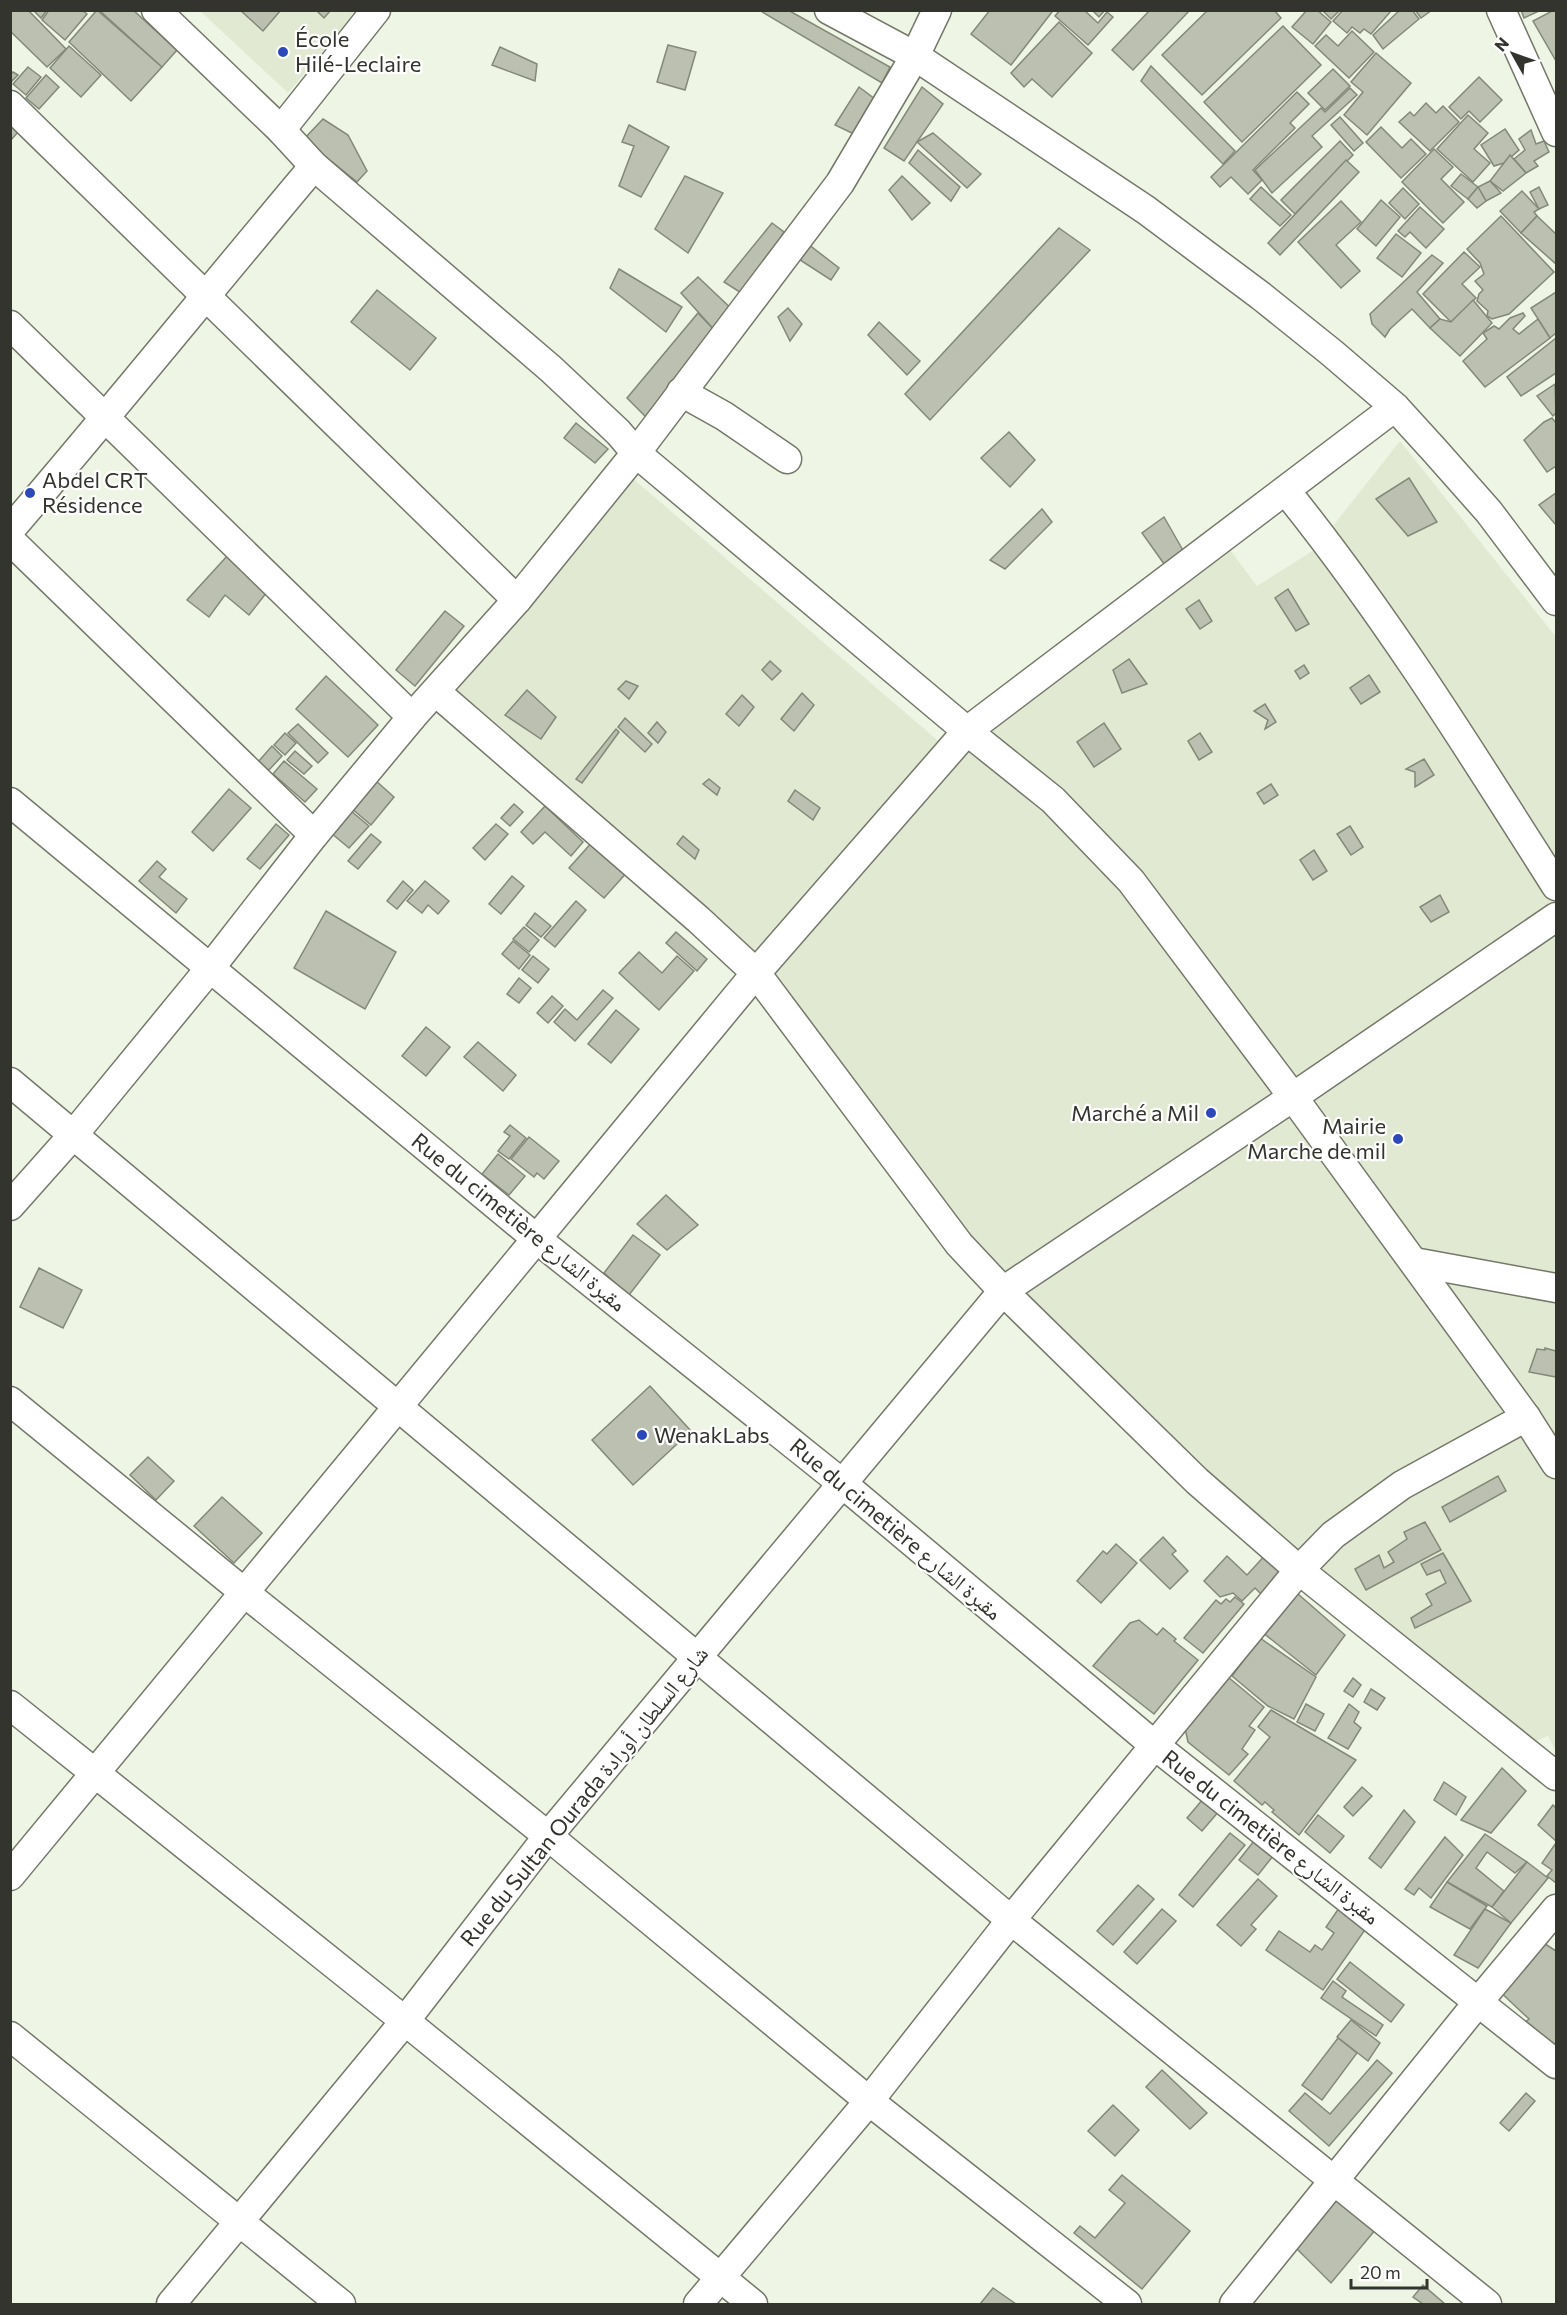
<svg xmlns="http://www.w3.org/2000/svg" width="1567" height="2315" font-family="Commissioner,'Noto Naskh Arabic',sans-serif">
	<rect width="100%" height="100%" fill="#eff5e4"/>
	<g fill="#e2e9d2">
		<path d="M200,11H357L288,93Z"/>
		<path d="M1400,441L1556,637V1752L1548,1736L1517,1749L1286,1545L995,1280L774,987L449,698L630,476L957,757L1228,547L1257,586L1314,550Z"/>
	</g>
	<g fill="#bbc0b0" stroke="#838879" stroke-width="1.5">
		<path d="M10,10H28L66,49L47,67L10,31Z"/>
		<path d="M36,10H47L41,18L35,12Z"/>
		<path d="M49,10H82L87,14L65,40L42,20Z"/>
		<path d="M97,10L162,67L131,101L69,42Z"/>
		<path d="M99,10H133L177,50L162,67Z"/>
		<path d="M240,10H281L263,31Z"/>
		<path d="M316,10H331L324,18Z"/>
		<path d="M759,10H788L890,67L882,83Z"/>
		<path d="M990,10H1050L1052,12L1011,65L971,34Z"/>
		<path d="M1060,10H1084L1098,23L1107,12L1113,17L1088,45L1055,16Z"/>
		<path d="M1092,10H1105L1099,17Z"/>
		<path d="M1150,10H1190L1133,70L1112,50Z"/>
		<path d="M1208,10H1274L1281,18L1202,95L1162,55Z"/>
		<path d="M1307,10H1317L1331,22L1313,44L1292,27Z"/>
		<path d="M1322,10H1340L1331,19Z"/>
		<path d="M1343,10H1391V11L1371,34L1364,29L1360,33L1352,27L1347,33L1333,21Z"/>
		<path d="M1400,10H1412L1419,19L1383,49L1373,35Z"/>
		<path d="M1415,10H1432L1421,18Z"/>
		<path d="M1521,10H1541L1524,18Z"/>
		<path d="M1554,10H1556V61L1533,21Z"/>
		<path d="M1059,22L1092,53L1052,97L1032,79L1024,87L1011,73Z"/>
		<path d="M1283,26L1321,65L1242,142L1204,102Z"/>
		<path d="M1352,31L1374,52L1349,78L1315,46L1326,35L1338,46Z"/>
		<path d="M668,45L696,52L685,90L657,82Z"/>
		<path d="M69,46L101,75L81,97L50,68Z"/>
		<path d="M500,47L537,64L535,81L492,65Z"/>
		<path d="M1376,53L1411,83L1367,135L1344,115L1363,92L1351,82Z"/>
		<path d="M1151,66L1235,151L1223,164L1141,81Z"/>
		<path d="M28,67L41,77L26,95L13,84Z"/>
		<path d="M1333,69L1350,86L1325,110L1308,93Z"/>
		<path d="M13,72L18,75L12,81L10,75Z"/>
		<path d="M46,75L59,87L39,109L26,98Z"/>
		<path d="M1479,77L1502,100L1480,122L1469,111L1461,119L1449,107Z"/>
		<path d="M859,87L875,99L858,136L835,125Z"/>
		<path d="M922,87L943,104L904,161L884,148Z"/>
		<path d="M1350,88L1357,95L1312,136L1322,147L1272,193L1255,170L1321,108L1325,112Z"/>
		<path d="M1297,92L1309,104L1290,123L1295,128L1253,170L1262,180L1248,194L1231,177L1220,187L1211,177Z"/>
		<path d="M1426,103L1436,113L1443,106L1459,122L1430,151L1399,122L1410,112L1414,116Z"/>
		<path d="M1468,115L1488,133L1474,149L1490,163L1473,182L1437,149Z"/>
		<path d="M1340,117L1363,143L1354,151L1331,125Z"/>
		<path d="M323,119L348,135L367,171L357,182L304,139Z"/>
		<path d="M10,123L20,130L10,141Z"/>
		<path d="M629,125L669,147L641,197L619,186L634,146L622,142Z"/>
		<path d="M1381,127L1402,148L1411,139L1426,154L1401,178L1366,142Z"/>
		<path d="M1505,129L1519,150L1504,163L1494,166L1481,145Z"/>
		<path d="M1531,130L1536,144L1544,141L1549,152L1534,161L1538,166L1526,173L1514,159L1525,150L1519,139Z"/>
		<path d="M933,133L981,174L967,188L917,142Z"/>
		<path d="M1340,141L1353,155L1295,214L1281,200Z"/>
		<path d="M1434,149L1453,167L1441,179L1464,202L1443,223L1402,182Z"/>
		<path d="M918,150L960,187L951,201L909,163Z"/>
		<path d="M1510,155L1526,173L1503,191L1490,181Z"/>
		<path d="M1346,160L1359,172L1280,255L1268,243Z"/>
		<path d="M1461,174L1478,187L1468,199L1451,186Z"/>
		<path d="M685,176L723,193L688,253L655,229Z"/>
		<path d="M902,176L930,203L912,220L889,190Z"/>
		<path d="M1490,181L1501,193L1486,201L1478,187Z"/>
		<path d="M1261,187L1291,215L1280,226L1250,199Z"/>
		<path d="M1478,187L1486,201L1477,208L1468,199Z"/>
		<path d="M1539,187L1548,205L1539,209L1530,192Z"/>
		<path d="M1403,188L1419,204L1405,219L1389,203Z"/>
		<path d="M1522,191L1539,209L1534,212L1537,216L1521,233L1500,211Z"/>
		<path d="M1381,200L1400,217L1376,246L1357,229Z"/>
		<path d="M1341,201L1361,222L1336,245L1360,271L1341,288L1298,242Z"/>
		<path d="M1420,207L1444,229L1426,248L1410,232L1405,237L1398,231Z"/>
		<path d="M1501,216L1554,272L1509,314L1492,319L1487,316L1488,311L1477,301L1479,294L1483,290L1475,281L1484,274L1480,263L1467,249Z"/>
		<path d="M1537,216L1556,234V264L1521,233Z"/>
		<path d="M772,223L784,232L746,296L724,282Z"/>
		<path d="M1059,228L1090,250L930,420L905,394Z"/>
		<path d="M1396,234L1421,253L1402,277L1377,258Z"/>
		<path d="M808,244L839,268L831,280L797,258Z"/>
		<path d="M1464,252L1480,267L1462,284L1476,298L1451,322L1423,294Z"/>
		<path d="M1432,255L1443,263L1417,292L1440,319L1430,328L1412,309L1390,329L1385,337L1372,324L1370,314Z"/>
		<path d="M619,269L682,307L666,332L610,288Z"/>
		<path d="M698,277L739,316L717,333L681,293Z"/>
		<path d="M377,290L436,338L410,370L351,322Z"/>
		<path d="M1556,292V333L1550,338L1531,308Z"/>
		<path d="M1473,300L1492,323L1460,356L1430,328L1440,319L1451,322Z"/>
		<path d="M788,308L802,324L790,341L778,317Z"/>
		<path d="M698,313L717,333L651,422L627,398Z"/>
		<path d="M1523,313L1525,316L1513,329L1519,334L1538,319L1550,338L1485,387L1463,361L1487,339L1483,333L1494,326L1499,329L1510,318Z"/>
		<path d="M879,322L920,361L907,375L868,335Z"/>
		<path d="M1556,338V373L1521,396L1507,377Z"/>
		<path d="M1555,384L1556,413L1553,416L1537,396Z"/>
		<path d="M1552,418L1556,423V466L1547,472L1524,440L1544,422Z"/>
		<path d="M576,423L608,449L595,463L564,438Z"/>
		<path d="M1009,432L1035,460L1010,487L981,458Z"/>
		<path d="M1409,478L1437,522L1408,536L1376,499Z"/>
		<path d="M1556,493V523L1555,524L1539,505Z"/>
		<path d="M1042,509L1052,522L1005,569L990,560Z"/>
		<path d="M1164,517L1184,552L1167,568L1142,533Z"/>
		<path d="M228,555L267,592L249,615L225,595L209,617L187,600Z"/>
		<path d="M1288,589L1309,624L1296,631L1275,598Z"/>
		<path d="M1199,600L1212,621L1200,629L1186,609Z"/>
		<path d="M445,611L464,626L415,686L396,670Z"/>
		<path d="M1129,659L1147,684L1122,693L1113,670Z"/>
		<path d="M770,661L781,671L772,680L762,670Z"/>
		<path d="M1304,665L1309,673L1300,679L1295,671Z"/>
		<path d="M1369,675L1380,692L1361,704L1350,688Z"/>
		<path d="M326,676L378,725L348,757L296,709Z"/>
		<path d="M626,681L638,686L629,699L618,689Z"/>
		<path d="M527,690L556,717L541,739L505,715Z"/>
		<path d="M802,693L814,705L794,731L781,719Z"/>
		<path d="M742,695L754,707L739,726L726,714Z"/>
		<path d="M1265,704L1276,722L1265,729L1268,720L1254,711Z"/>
		<path d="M625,718L652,744L645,752L618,727Z"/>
		<path d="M657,722L666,732L658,743L648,733Z"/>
		<path d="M1104,723L1121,749L1094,767L1077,742Z"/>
		<path d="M298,724L328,753L318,763L288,733Z"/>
		<path d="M616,729L619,732L582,783L576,779Z"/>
		<path d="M285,733L296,743L285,755L274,745Z"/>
		<path d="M1200,733L1212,752L1199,760L1188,741Z"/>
		<path d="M272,746L282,756L268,771L258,762Z"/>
		<path d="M295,751L312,766L304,774L287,760Z"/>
		<path d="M1424,759L1434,775L1415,787V772L1406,769Z"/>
		<path d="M284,761L317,789L305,802L273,774Z"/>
		<path d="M709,779L720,788L717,795L703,784Z"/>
		<path d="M375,780L394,797L371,825L351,808Z"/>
		<path d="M1271,784L1278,795L1264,804L1257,793Z"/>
		<path d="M229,789L251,808L213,851L192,832Z"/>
		<path d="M795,790L820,808L813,820L788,801Z"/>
		<path d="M514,804L523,812L510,826L501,818Z"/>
		<path d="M545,806L583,842L571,856L545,832L533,844L521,832Z"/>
		<path d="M351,811L369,826L349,848L331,833Z"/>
		<path d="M276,824L289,835L260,869L247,859Z"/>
		<path d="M496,824L508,834L485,860L473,848Z"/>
		<path d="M1350,826L1363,847L1351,855L1337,834Z"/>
		<path d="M371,834L381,842L358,869L348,861Z"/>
		<path d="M683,836L699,850L695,859L677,844Z"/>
		<path d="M594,840L629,870L604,898L569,868Z"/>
		<path d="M1314,850L1327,871L1313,880L1300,860Z"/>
		<path d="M157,861L166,869L159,877L187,899L176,913L139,881Z"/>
		<path d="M512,876L524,886L501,914L489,904Z"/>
		<path d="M403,881L413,890L397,909L387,901Z"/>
		<path d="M425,881L449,901L438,914L428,905L422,913L407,901Z"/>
		<path d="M1440,895L1449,912L1431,922L1420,907Z"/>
		<path d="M576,901L586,910L555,947L544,938Z"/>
		<path d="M326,911L396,952L365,1009L294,968Z"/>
		<path d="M535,913L551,926L541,937L526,925Z"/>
		<path d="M524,927L539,940L529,952L513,939Z"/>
		<path d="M676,932L707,959L697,971L666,943Z"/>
		<path d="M513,941L530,955L519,969L502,954Z"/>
		<path d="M639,952L662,973L677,956L694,971L659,1010L619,973Z"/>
		<path d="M533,956L549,969L538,983L522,970Z"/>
		<path d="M519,978L531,988L519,1003L507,994Z"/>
		<path d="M603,990L613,998L575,1041L554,1022L565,1009L577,1020Z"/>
		<path d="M552,996L563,1006L548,1023L537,1013Z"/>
		<path d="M616,1010L639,1029L611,1063L588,1044Z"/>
		<path d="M426,1027L450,1047L426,1076L402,1056Z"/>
		<path d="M478,1042L516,1075L503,1091L464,1057Z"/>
		<path d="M510,1125L526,1138L509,1159L498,1151L510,1136L504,1132Z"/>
		<path d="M529,1137L559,1161L544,1179L537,1173L534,1177L511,1159Z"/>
		<path d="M498,1154L525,1176L509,1195L482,1174Z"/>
		<path d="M666,1195L698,1225L667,1250L637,1224Z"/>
		<path d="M633,1235L660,1255L629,1295L604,1273Z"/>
		<path d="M39,1268L82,1290L63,1328L20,1307Z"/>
		<path d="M1545,1348L1556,1351V1377L1529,1372L1537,1349L1545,1350Z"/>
		<path d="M650,1386L691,1431L633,1485L592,1440Z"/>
		<path d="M148,1457L174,1481L156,1500L130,1475Z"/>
		<path d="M1498,1476L1506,1491L1450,1522L1442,1507Z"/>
		<path d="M222,1497L262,1533L234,1563L194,1526Z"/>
		<path d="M1425,1522L1441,1550L1366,1590L1355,1569L1379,1555L1384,1568L1394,1562L1388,1552L1407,1539L1404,1532Z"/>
		<path d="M1163,1537L1176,1551L1172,1554L1188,1571L1170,1589L1140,1560Z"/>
		<path d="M1116,1544L1137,1563L1101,1603L1077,1581L1103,1551L1107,1554Z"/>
		<path d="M1268,1552L1286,1569L1262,1595L1255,1588L1242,1601L1233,1593L1220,1597L1204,1581L1227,1556L1247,1575Z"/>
		<path d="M1443,1553L1471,1601L1415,1628L1411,1618L1432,1605L1426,1594L1446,1583L1440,1570L1427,1575L1421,1564Z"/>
		<path d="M1298,1594L1345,1635L1316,1675L1262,1632Z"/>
		<path d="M1235,1597L1244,1604L1203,1653L1184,1638L1216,1600L1221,1604L1226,1599L1230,1602Z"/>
		<path d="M1139,1620L1157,1635L1163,1628L1176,1639L1174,1641L1198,1660L1154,1714L1093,1666L1130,1623Z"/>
		<path d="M1260,1638L1316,1677L1294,1719L1268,1706L1232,1676Z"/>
		<path d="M1228,1677L1264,1707L1249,1726L1255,1730L1242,1749L1248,1754L1229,1775L1188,1742L1185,1728Z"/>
		<path d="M1353,1678L1361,1685L1353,1697L1344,1691Z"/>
		<path d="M1371,1689L1385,1698L1377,1710L1364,1702Z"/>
		<path d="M1306,1704L1324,1714L1315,1731L1297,1722Z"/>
		<path d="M1349,1704L1359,1712L1354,1722L1361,1728L1348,1749L1328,1738Z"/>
		<path d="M1271,1710L1356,1760L1299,1835L1272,1812L1274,1810L1265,1802L1262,1805L1234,1781L1270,1737L1258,1727Z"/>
		<path d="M1502,1768L1526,1791L1491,1833L1461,1820Z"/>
		<path d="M1444,1782L1466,1797L1456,1815L1434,1800Z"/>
		<path d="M1362,1787L1372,1796L1353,1816L1344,1807Z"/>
		<path d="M1203,1799L1219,1811L1202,1831L1187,1818Z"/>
		<path d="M1553,1805L1556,1808V1841L1538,1825Z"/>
		<path d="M1404,1810L1415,1822L1381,1868L1369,1858Z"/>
		<path d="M1318,1815L1344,1836L1330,1853L1305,1832Z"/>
		<path d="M1230,1833L1245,1845L1193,1907L1179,1895Z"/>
		<path d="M1485,1834L1527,1862L1515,1873L1487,1852L1476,1868L1504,1891L1492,1907L1447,1882Z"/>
		<path d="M1445,1837L1463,1855L1431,1898L1419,1888L1414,1895L1405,1889Z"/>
		<path d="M1254,1841L1273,1856L1258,1875L1239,1860Z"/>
		<path d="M1556,1843V1883L1547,1876L1552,1870L1542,1863Z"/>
		<path d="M1527,1862L1548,1878L1511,1923L1492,1907Z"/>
		<path d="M1258,1879L1277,1896L1251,1925L1256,1929L1241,1946L1217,1925Z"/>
		<path d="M1447,1882L1487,1906L1470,1929L1430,1907Z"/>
		<path d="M1138,1885L1154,1899L1113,1945L1097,1931Z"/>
		<path d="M1339,1908L1367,1927L1323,1990L1266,1950L1279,1931L1310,1952L1315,1945L1322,1950L1334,1933L1326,1927Z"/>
		<path d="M1162,1909L1176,1921L1137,1964L1124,1952Z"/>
		<path d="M1485,1909L1511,1923L1478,1968L1454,1955Z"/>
		<path d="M1533,1936L1556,1951V2052L1523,2024L1529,2019L1496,1988Z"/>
		<path d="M1350,1962L1404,2005L1391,2022L1337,1979Z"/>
		<path d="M1333,1981L1346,1991L1342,1997L1383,2025L1376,2036L1321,1998Z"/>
		<path d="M1351,2020L1380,2043L1368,2061L1337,2037Z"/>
		<path d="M1338,2038L1357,2053L1322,2100L1302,2085Z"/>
		<path d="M1377,2060L1392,2073L1329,2146L1289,2111L1305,2093L1330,2114Z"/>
		<path d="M1162,2070L1207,2113L1190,2129L1146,2087Z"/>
		<path d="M1526,2093L1535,2101L1509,2131L1500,2123Z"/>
		<path d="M1113,2105L1139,2130L1115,2156L1088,2131Z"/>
		<path d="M1122,2175L1190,2231L1142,2289L1074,2233L1080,2226L1095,2238L1125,2203L1109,2190Z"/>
		<path d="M1333,2193L1376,2229L1331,2283L1291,2243Z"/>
		<path d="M1423,2285L1445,2304H1423L1413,2297Z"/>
		<path d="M993,2288L1016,2304H980Z"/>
	</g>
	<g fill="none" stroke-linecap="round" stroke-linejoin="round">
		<g stroke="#747869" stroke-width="31">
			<g id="minor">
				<path d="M156,10L281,130L314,166L551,369L618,432L636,453L967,731L1053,800L1131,881L1293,1097L1526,1417L1556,1464"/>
				<path d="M829,10L915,56L1146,210L1261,296L1332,353L1395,407L1436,452L1489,512L1556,601"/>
				<path d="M1501,10L1556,132"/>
				<path d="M10,105L517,600"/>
				<path d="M281,130L376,10"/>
				<path d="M10,325L412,717"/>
				<path d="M681,392L724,416L787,459"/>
				<path d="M1286,491C1386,615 1471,752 1556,886"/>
				<path d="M10,530C113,410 212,287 314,166"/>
				<path d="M10,540L314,835"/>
				<path d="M436,692L699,920L756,973L959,1244L1003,1291L1197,1481L1299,1570L1556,1776"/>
				<path d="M10,802L538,1240L843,1484L1153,1744L1556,2064"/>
				<path d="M10,1082L1011,1920L1487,2304"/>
				<path d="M10,1206L74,1134L211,967L314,835L412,717L517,600L636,453L840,183L915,56L937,10"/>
				<path d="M1414,1262L1556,1288"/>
				<path d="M10,1401L245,1593L548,1836L869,2101L1127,2304"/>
				<path d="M10,1705L405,2021L753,2304"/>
				<path d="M10,1876L756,973L967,731L1395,407"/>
				<path d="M10,2036L341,2304"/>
				<path d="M171,2304L405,2021L548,1836L1003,1291L1293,1097L1556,917"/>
				<path d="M698,2304L869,2101L1011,1920L1299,1570L1333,1535L1402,1485L1526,1417"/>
				<path d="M1234,2304L1479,2001L1556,1909"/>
			</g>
		</g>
		<use href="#minor" stroke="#fff" stroke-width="28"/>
	</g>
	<g fill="#2d49b9" stroke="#fff" stroke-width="2">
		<circle cx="283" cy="52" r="6"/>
		<circle cx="30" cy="493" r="6"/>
		<circle cx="1211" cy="1113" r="6"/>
		<circle cx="1398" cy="1139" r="6"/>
		<circle cx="642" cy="1435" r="6"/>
	</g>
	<g text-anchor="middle" stroke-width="4.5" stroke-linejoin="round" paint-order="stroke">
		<g font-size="22" fill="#32342d" stroke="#fff" text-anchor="start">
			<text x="295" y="47">École<tspan x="295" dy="25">Hilé-Leclaire</tspan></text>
			<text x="42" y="488">Abdel CRT<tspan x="42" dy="25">Résidence</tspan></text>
			<text x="1199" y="1121" text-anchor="end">Marché a Mil</text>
			<text x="1386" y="1134" text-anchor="end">Mairie<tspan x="1386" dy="25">Marche de mil</tspan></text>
			<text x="654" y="1443">WenakLabs</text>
		</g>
		<g font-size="22" fill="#32342d" stroke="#fff">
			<text transform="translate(519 1222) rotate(39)" y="8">Rue du cimetière مقبرة الشارع</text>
			<text transform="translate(896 1529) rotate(40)" y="8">Rue du cimetière مقبرة الشارع</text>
			<text transform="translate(584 1796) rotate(-51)" y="8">Rue du Sultan Ourada شارع السلطان أورادة</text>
			<text transform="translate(1271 1837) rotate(38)" y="8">Rue du cimetière مقبرة الشارع</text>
		</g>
	</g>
	<rect width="1567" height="2315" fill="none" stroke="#32342d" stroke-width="24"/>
	<g transform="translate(1513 54) rotate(310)" stroke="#ffffff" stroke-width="4.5" paint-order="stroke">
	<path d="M0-4.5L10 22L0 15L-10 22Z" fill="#32342d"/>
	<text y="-9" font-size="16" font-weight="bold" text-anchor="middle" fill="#32342d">N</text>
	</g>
	<path d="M1351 2279v9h76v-9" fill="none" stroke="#32342d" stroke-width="3"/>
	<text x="1360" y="2279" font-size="18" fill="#32342d" stroke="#ffffff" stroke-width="4.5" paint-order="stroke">20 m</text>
</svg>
